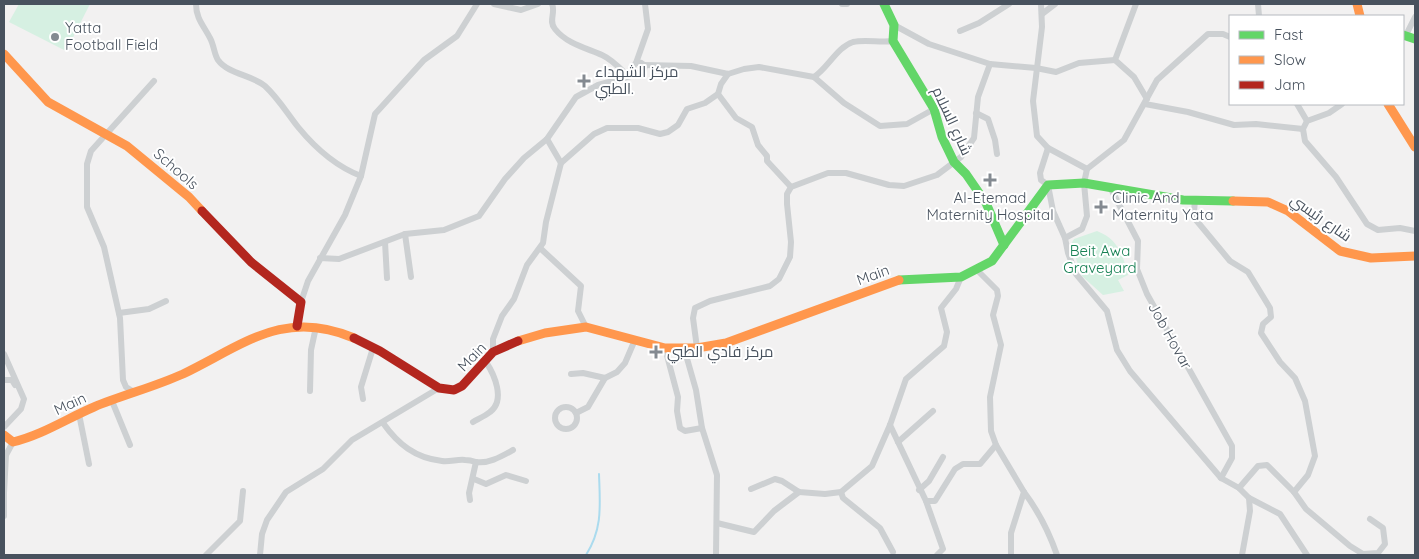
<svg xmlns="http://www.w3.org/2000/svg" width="1419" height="559" font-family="Quicksand,Cairo,sans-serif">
	<rect width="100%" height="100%" fill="#f2f1f1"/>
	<g fill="#d6f0e2">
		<path d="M19,4H90L66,51L9,22Z"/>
		<path d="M1097,231C1118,239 1123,255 1128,275L1118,280L1124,291L1103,295L1082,276L1071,244L1074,239Z"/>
	</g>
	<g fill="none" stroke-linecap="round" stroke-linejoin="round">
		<path stroke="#abdbee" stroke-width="2" d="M586,555C603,528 600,505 599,474"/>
		<g stroke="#cdd0d2" stroke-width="6">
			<path d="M196,4C196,19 204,26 210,38C214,45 214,54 218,60C228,74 252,75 265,86C278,98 287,113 298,127C316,149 335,166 361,176"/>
			<path d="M494,4L521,10L538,4"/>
			<path d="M552,4C556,12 548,22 555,29C567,44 586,48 602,55C611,59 619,67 626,74"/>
			<path d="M842,4H847"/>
			<path d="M1041,4L1042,27L1033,101L1037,136L1048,148L1087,169"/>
			<path d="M1136,4L1115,60L1134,77L1147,99"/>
			<path d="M1258,4L1259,16"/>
			<path d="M1042,14L1055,4"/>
			<path d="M960,31L979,23L1009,4"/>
			<path d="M1406,35L1415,17"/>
			<path d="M1230,37L1223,34H1208L1157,80L1124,140L1087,169L1084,183L1087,216L1082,229L1065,238L1068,253L1076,274L1107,311L1117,350L1130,371L1221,478L1239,488L1249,498L1250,511L1242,555"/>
			<circle cx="639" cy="68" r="5.5"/>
			<path d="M636,63L648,29L645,4"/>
			<path d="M990,64L1036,68L1056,72L1079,63L1115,60"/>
			<path d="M643,65L691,66L728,74L744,69L759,67L814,77L844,103L880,126L907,124L934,109"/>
			<path d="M728,74L721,84L718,94L736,118L752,127L758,145L767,156V161L791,187"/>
			<path d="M814,77C828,68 837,47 853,42C865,39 881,43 893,41"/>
			<path d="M1145,104L1188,112L1234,125L1256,124L1303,129"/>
			<path d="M1297,104L1307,121"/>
			<path d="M1342,104L1329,113L1307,121L1303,129L1305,141L1336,177L1367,224L1378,230L1400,228L1415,231"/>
			<path d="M976,113L988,119L995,140L997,154"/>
			<path d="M547,139L561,163"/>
			<path d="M1048,148L1040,173L1041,180L1048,185L1053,211L1065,238"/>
			<path d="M1111,189L1138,241L1137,269L1147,294L1232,446V458L1221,478"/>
			<path d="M1195,200L1194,212L1196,220L1230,261L1248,272L1270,308L1271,317L1263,324L1261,333L1280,362L1295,378L1305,401L1315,456L1308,475L1294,492"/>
			<path d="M405,234L411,277"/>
			<path d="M385,242L387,278"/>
			<path d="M540,248L581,286L578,311L586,327"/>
			<path d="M320,258L339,259L405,234L444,230L479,216L505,179L524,158L547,139L576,97L598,85L638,74"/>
			<path d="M977,270L997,290L998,296L993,315L1001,345L990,397L991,431L996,445L1024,492L1011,533V555"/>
			<path d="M301,302L308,281L345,215L361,176L375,114L424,60L457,36L477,4"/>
			<path d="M119,313L149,309L166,301"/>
			<path d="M665,348L678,397L677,411L680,428L685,431L702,428"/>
			<path d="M684,348L696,390L702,428L717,475L716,555"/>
			<path d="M697,348L693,318L695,308L710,301L770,286L779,279L790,257L791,242L787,204V194L791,187L828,173H846L889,185L904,186L937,175L961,157L974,138L978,97L990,64L929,44L894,25"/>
			<path d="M493,352V339L502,316L514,299L527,265L543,243L546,222L561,163L594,134L607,128H638L660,134L668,132L678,125L687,109L705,103L718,94"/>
			<path d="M4,354L24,399L21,409L4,427"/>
			<path d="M571,374L583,373L605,378"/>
			<path d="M4,380H12L15,385"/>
			<path d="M310,391L311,350L316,327"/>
			<path d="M134,392L126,387L123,380L120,318L104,247L87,207V164L91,151L154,81"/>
			<path d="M363,399L361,387L373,348"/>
			<path d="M112,401L130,445"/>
			<circle cx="566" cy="418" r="11"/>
			<path d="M576,413L588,407L605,378L617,372L625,363L634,342"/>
			<path d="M79,414L89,464"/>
			<path d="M473,422C478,419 485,416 490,412C506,400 494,374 486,362"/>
			<path d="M383,423C398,444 415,458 442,461C450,462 458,459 465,460C469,460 473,461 476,462C489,464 502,456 513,450"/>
			<path d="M890,425L926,501H935L955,469L963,464H980L996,445"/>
			<path d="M898,442L933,411"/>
			<path d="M474,479L486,484L506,475L526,481"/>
			<path d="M1239,488L1258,466L1267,465L1294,492L1306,509L1350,546L1363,554L1378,553L1385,544L1383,528L1370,519"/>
			<path d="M751,489L775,479L782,481L799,492L825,494L841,492L872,466L890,425L906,379L944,346L947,332L941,308L956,289L961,277"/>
			<path d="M919,490L929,481L943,457"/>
			<path d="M841,492L843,498L880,528L893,552"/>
			<path d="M1024,492C1039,512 1049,532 1057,555"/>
			<path d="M4,493L6,455L13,442"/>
			<path d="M4,494V516"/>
			<path d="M1249,498L1280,514L1307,555"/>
			<path d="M470,500L469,493L476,462"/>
			<path d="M926,501L943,549L937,555"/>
			<path d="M717,523L754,532L774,511L799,492"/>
			<path d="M206,555L240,521L243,491"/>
			<path d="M260,555L262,534L267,520L286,492L323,469L352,440L439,388"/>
		</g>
		<g stroke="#63d668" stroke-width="9">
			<path d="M884,4L894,25L893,41L934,109L942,137L954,162L966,174L986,203L1004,245"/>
			<path d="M1403,35L1415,39"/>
			<path d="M899,280L961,277L992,261L1048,185L1084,183L1183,200L1233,201"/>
		</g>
		<g stroke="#ff974d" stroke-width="9">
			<path d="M1357,4L1360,16"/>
			<path d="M4,54L48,102L127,146L189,197L202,211"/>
			<path d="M1388,104L1415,147"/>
			<path d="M1233,201L1268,202L1288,211L1340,251L1371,258L1415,256"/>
			<path d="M518,341L545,333L586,327L665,348H697L726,343L899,280"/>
			<path d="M4,435L13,442C42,435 66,419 94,407C123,395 154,387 183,374C243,345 284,308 354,338"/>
		</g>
		<g stroke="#b3261e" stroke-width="9">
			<path d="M202,211L251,262L301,302L297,326"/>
			<path d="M354,338L380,351L439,388L454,390L462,386L493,352L518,341"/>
		</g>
	</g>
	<g fill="#848a91" stroke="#fff" stroke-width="2">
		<circle cx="55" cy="37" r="5"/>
		<path d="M581.5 73.5h5v5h5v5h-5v5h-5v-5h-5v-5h5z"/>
		<path d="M987.5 172.5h5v5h5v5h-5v5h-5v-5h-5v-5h5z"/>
		<path d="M1098.5 199.5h5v5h5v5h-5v5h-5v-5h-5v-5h5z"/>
		<path d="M653.5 344.5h5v5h5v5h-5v5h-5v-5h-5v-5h5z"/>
	</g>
	<g text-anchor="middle" stroke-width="4" stroke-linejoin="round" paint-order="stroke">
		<g font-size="15" fill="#48525e" stroke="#fff" text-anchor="start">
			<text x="65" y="33">Yatta<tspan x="65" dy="17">Football Field</tspan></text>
			<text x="595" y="77">مركز الشهداء<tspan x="595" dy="17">الطبي.</tspan></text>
			<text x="990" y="203" text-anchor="middle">Al-Etemad<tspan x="990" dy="17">Maternity Hospital</tspan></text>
			<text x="1112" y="203">Clinic And<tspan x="1112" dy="17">Maternity Yata</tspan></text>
			<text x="667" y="357">مركز فادي الطبي</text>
		</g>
		<g font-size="15" fill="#48525e" stroke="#fff">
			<text transform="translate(952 121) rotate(65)" y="5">شارع السلام</text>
			<text transform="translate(176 169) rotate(41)" y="5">Schools</text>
			<text transform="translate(1321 218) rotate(35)" y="5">شارع رئيسي</text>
			<text transform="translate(873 275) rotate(-20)" y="5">Main</text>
			<text transform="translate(1170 336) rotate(61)" y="5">Job Hovar</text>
			<text transform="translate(472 357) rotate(-46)" y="5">Main</text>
			<text transform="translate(70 404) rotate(-25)" y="5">Main</text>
		</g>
		<g font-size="15" fill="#178154" stroke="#fff">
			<text x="1100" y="256">Beit Awa<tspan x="1100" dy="17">Graveyard</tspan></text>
		</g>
	</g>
	<rect width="1419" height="559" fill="none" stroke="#48525e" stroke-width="10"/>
	<rect x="1229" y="15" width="175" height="90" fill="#ffffff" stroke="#b6babf"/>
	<rect x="1239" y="31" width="25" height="8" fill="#63d668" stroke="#b6babf"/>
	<text x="1274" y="40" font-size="15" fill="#48525e">Fast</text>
	<rect x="1239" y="56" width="25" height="8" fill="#ff974d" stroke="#b6babf"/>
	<text x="1274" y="65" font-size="15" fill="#48525e">Slow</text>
	<rect x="1239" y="81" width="25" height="8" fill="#b3261e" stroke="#b6babf"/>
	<text x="1274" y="90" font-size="15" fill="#48525e">Jam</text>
</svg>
